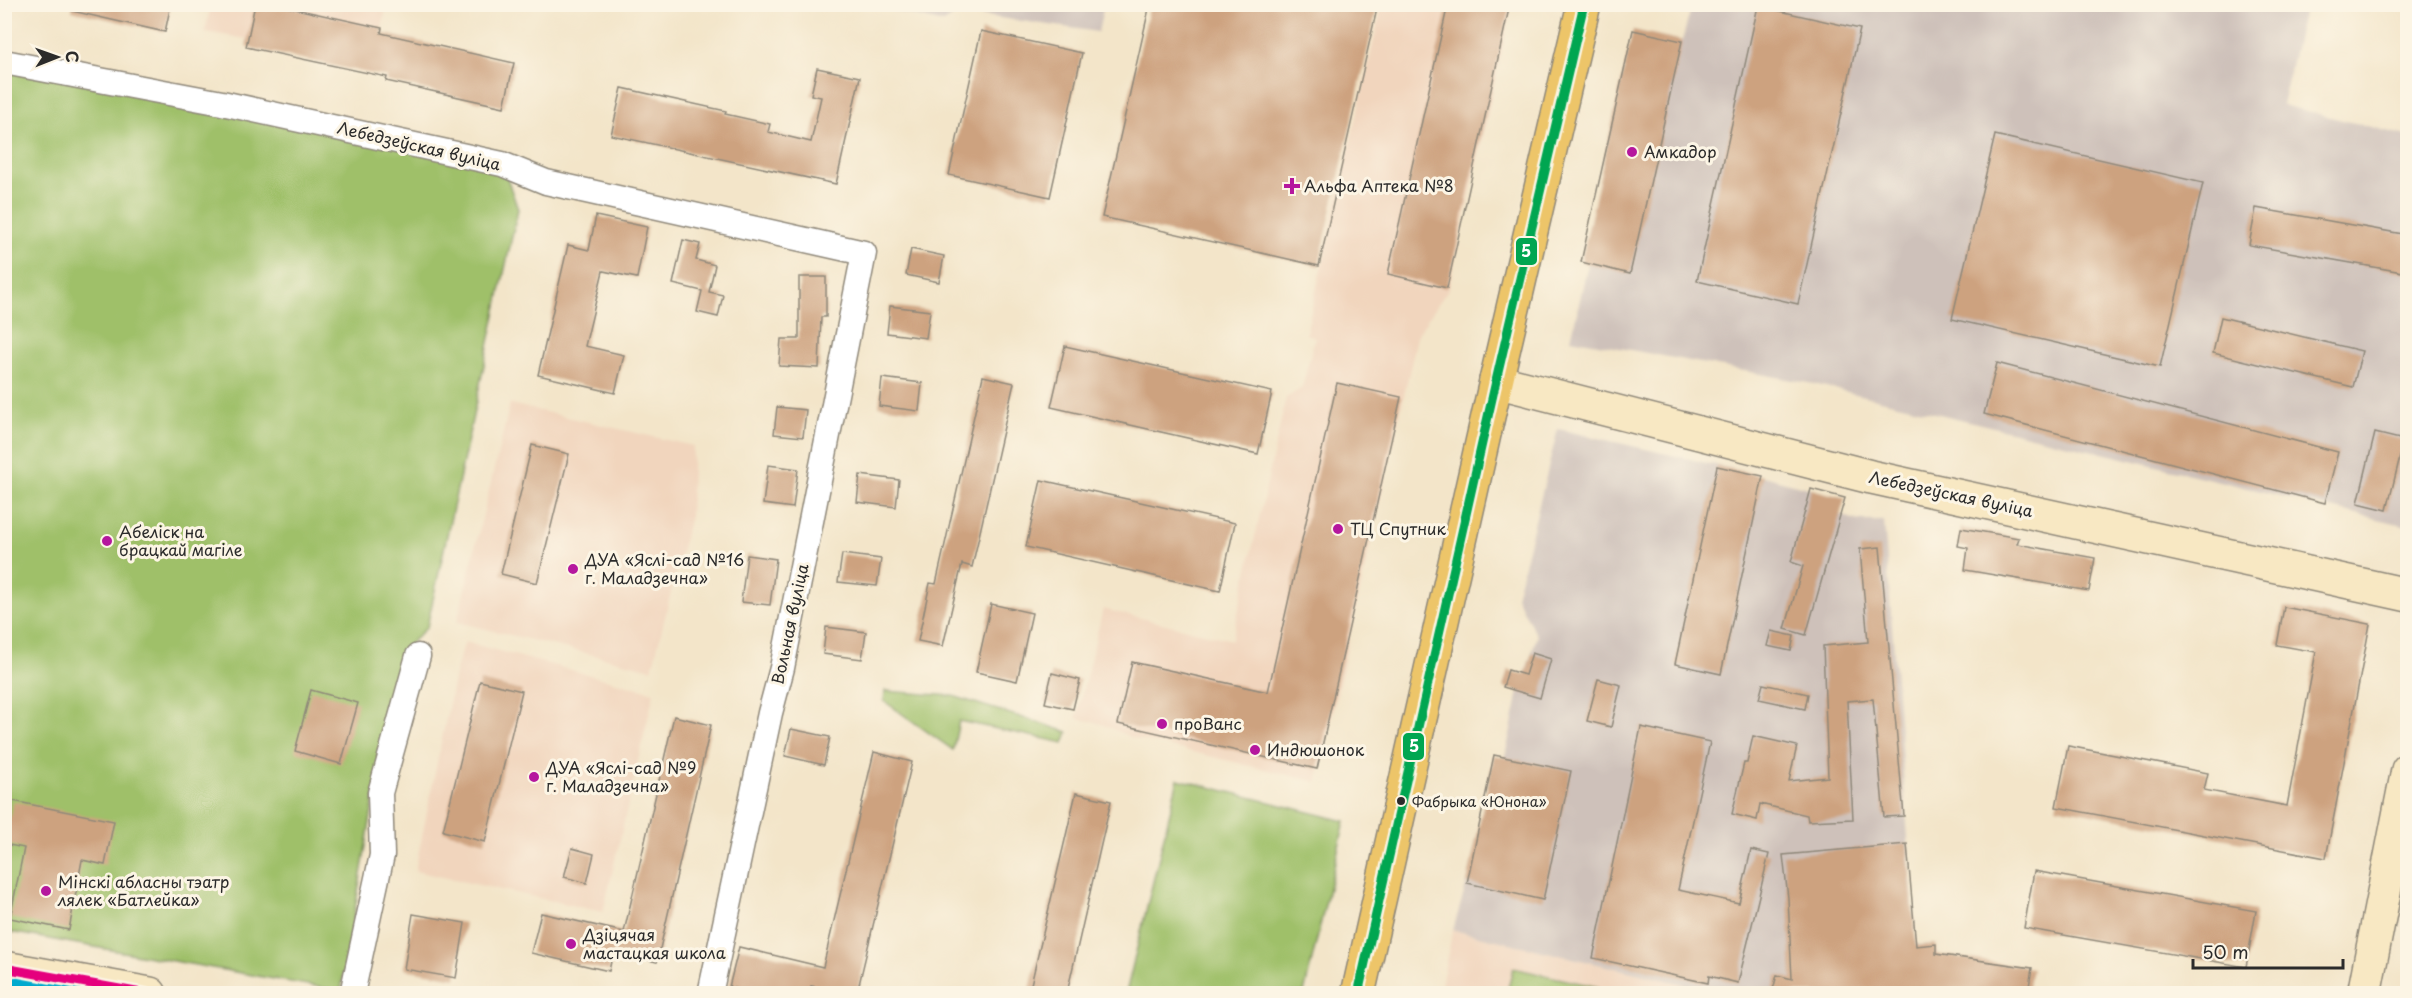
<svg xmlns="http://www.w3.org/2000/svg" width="2412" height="998" font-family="'Playpen Sans',sans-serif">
	<rect width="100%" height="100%" fill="#fcf5e5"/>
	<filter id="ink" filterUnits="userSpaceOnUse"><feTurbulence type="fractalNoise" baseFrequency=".0167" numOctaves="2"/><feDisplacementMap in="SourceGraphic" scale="12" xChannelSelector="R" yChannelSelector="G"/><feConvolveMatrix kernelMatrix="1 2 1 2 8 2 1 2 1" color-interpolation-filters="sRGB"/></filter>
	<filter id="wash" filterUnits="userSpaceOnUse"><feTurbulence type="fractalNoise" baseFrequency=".008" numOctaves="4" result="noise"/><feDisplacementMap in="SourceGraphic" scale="24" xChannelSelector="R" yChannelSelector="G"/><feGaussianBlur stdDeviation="1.35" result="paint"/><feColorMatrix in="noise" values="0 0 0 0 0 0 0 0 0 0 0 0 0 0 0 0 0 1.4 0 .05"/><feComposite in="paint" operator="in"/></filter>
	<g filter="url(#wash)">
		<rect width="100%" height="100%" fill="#f3e5c9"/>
		<g fill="#f1d5bd">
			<path d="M211,5H387L372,74L246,47L247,39L205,32Z"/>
			<path d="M1382,5H1512L1449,288L1418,333L1317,782L1130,737L1102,724L1076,718L1103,609L1232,640L1286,398L1302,388L1315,337L1306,334Z"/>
			<path d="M510,404L693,446L690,516L652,669L457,622Z"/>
			<path d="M465,642L654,692L603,912L415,871L457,665Z"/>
			<path d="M1453,930L1679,983L1704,993L1439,994Z"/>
		</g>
		<g fill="#cec1ba">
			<path d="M870,5H1104L1098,32L958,12L944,23Z"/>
			<path d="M1692,5H2305L2282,105L2407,136V526L1814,384L1571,339L1588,264L1581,262L1633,30L1682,41Z"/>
			<path d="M1558,429L1763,476L1845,498L1840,515L1859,521H1884L1916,945L1936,944L1943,993H1704L1679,983L1453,930L1467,883L1494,755L1505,757L1519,692L1537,636L1516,597Z"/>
		</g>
		<g fill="#9fc069" stroke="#65764a" stroke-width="1.5">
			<path d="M4,62L502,164L518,209L427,627L410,644L400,675L375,793L341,991L5,931Z"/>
			<path d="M885,691L953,696L1068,732L1064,743L959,721L953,750L884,701Z"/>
			<path d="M1178,779L1345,821L1304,993H1126Z"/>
			<path d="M1513,968L1598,987L1596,993H1507Z"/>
		</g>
		<g id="blocks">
			<g fill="#cda27f">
				<path d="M73,4H171L165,32L72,11Z"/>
				<path d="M255,4H273L382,28L381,33L514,63L504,107L386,81L387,77L246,47Z"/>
				<path d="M1150,4H1378L1319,266L1102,217Z"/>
				<path d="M1448,4H1510L1447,288L1388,274Z"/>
				<path d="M1758,6L1860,29L1798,304L1697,281Z"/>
				<path d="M1633,30L1682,41L1630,274L1581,262Z"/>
				<path d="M981,31L1082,53L1050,197L949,175Z"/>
				<path d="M817,68L860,77L836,184L611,135L622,88L726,111L725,114L770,124L768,132L811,142L821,97L811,95Z"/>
				<path d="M1995,135L2203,183L2160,367L1952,319Z"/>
				<path d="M2256,208L2408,235V273L2249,245Z"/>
				<path d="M596,216L647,227L637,278L603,271L585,346L624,355L615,393L538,375L568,245L589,250Z"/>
				<path d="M683,240L700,244L696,260L715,265L709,292L723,295L718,317L697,312L702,291L673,284Z"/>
				<path d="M911,249L944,256L939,282L906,275Z"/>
				<path d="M799,277H826V317H821L819,368L779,366L781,339H799Z"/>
				<path d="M890,306L930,311L926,338L887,333Z"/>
				<path d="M2221,317L2362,351L2353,387L2213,353Z"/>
				<path d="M1065,346L1272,392L1258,454L1051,407Z"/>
				<path d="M1997,363L2338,452L2325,503L1984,414Z"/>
				<path d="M983,376L1014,383L972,567L962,564L943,646L918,641L930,583L936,584Z"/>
				<path d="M882,378L922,383L919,411L879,406Z"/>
				<path d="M1337,383L1401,397L1317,769L1118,724L1132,662L1268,692Z"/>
				<path d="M777,407L806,410L803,437L774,434Z"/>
				<path d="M2375,433L2404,440L2387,510L2358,503Z"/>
				<path d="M532,445L569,454L537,583L501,574Z"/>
				<path d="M768,465L798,469L793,508L763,504Z"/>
				<path d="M1717,466L1763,476L1721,674L1675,664Z"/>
				<path d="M860,475L899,480L896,507L857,502Z"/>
				<path d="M1041,480L1235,523L1220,591L1026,547Z"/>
				<path d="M1811,489L1845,498L1806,635L1785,629L1803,566L1791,562Z"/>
				<path d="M1961,528L2019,538L2017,544L2095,558L2089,591L1965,570L1968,548L1958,546Z"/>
				<path d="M1880,547L1904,816L1884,817L1873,699L1847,701L1853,819L1808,821L1807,815L1760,804L1757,820L1732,814L1744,763H1747L1753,736L1797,746L1789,781L1828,777L1823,646L1868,642L1860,549Z"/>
				<path d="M842,554L881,559L877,586L838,582Z"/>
				<path d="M747,555L776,559L770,605L741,602Z"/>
				<path d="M991,604L1032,613L1017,681L976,672Z"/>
				<path d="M2284,607L2370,624L2326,858L2056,807L2068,746L2208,773L2204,790L2287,806L2316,652L2277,645Z"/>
				<path d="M826,627L866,632L862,659L823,654Z"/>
				<path d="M1771,631L1794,636L1791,651L1767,646Z"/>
				<path d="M1532,653L1551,659L1540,698L1503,687L1508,670L1525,675Z"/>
				<path d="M1052,673L1080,680L1073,709L1045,703Z"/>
				<path d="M1598,679L1621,685L1611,727L1587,721Z"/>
				<path d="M480,681L522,691L485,842L443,831Z"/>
				<path d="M1763,684L1808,694L1805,709L1759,699Z"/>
				<path d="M311,690L358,703L341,764L295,751Z"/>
				<path d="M674,716L711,725L657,962L613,952L609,971L531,953L541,913L624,932Z"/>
				<path d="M1641,727L1710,742L1678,890L1739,903L1751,850L1769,854L1738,983L1709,976L1708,983L1593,958Z"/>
				<path d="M791,729L830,737L824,765L785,756Z"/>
				<path d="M874,752L912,762L857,993H843L811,986L809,993H755L729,987L739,947L823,967Z"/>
				<path d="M1494,755L1571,771L1543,900L1467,883Z"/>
				<path d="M1076,793L1111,801L1067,993H1029Z"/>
				<path d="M13,801L114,821L105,865L82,860L69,930L10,918L24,848L4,844Z"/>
				<path d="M1907,844L1916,946L1936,944V954L2032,968L2028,993H1915V991L1872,993H1772L1777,975L1792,979L1788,898L1783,855Z"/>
				<path d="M572,848L594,854L587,883L564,877Z"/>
				<path d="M2034,871L2256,911L2246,967L2024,928Z"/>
				<path d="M413,914L465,923L456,978L404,969Z"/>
			</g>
		</g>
	</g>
	<g filter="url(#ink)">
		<use href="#blocks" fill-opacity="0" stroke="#8f887a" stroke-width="1.5"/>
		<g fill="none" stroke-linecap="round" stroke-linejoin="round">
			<g stroke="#8f887a" stroke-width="27">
				<g id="street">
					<path d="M4,62L222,103L502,164L546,182L864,253L782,668L770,713L710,994"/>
					<path d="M352,994L382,855L380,793L418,656"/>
				</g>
			</g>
			<g stroke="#8f887a" stroke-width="36">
				<g id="secondary">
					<path d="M1496,381L1871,477L2408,595"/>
					<path d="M4,968L150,994"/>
					<path d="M2364,994L2408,770"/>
				</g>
			</g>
			<g stroke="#8f887a" stroke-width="36">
				<path id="primary" d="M1358,994L1496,381L1584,4"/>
			</g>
			<use href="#street" stroke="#fff" stroke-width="24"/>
			<use href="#secondary" stroke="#f8e8c3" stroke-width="33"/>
			<use href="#primary" stroke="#edc569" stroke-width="33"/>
			<g stroke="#fcf5e5" stroke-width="14">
				<path id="bus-1" d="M1358,994L1496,381L1584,4"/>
			</g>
			<g stroke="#fcf5e5" stroke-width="14">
				<path id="bus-2" d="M4,968L147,994"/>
			</g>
			<g stroke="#fcf5e5" stroke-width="14">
				<path id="bus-3" d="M4,980L79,994"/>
			</g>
			<use href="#bus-1" stroke="#00a651" stroke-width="9"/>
			<use href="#bus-2" stroke="#e5007d" stroke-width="9"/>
			<use href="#bus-3" stroke="#00a9ce" stroke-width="9"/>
		</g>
	</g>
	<g fill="#b5179e" stroke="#fcf5e5" stroke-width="2">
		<circle cx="1632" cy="152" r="6"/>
		<path d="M1289 177h6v6h6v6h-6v6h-6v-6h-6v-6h6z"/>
		<circle cx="1338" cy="529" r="6"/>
		<circle cx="107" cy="541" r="6"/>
		<circle cx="573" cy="569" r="6"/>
		<circle cx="1162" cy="724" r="6"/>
		<circle cx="1255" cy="750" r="6"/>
		<circle cx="534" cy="777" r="6"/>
		<circle cx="46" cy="891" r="6"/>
		<circle cx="571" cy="944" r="6"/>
	</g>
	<circle fill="#2b2b2b" stroke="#fcf5e5" stroke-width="2" cx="1401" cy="801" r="5"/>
	<g text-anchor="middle" stroke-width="6" stroke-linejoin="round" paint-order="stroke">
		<g font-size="14" fill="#2b2b2b" stroke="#fcf5e5" text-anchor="start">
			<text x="1412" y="807">Фабрыка «Юнона»</text>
		</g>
		<g font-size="16" fill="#2b2b2b" stroke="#fcf5e5">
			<text transform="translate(419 146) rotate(13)" y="6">Лебедзеўская вуліца</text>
			<text transform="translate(1951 494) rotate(12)" y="6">Лебедзеўская вуліца</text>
			<text transform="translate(790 624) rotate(-78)" y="6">Вольная вуліца</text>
		</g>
		<g font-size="16" fill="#2b2b2b" stroke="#fcf5e5" text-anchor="start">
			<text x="1644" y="158">Амкадор</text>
			<text x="1304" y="192">Альфа Аптека №8</text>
			<text x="1350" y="535">ТЦ Спутник</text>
			<text x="119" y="538">Абеліск на<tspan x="119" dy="18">брацкай магіле</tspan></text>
			<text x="585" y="566">ДУА «Яслі-сад №16<tspan x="585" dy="18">г. Маладзечна»</tspan></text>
			<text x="1174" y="730">проВанс</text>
			<text x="1267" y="756">Индюшонок</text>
			<text x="546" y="774">ДУА «Яслі-сад №9<tspan x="546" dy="18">г. Маладзечна»</tspan></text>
			<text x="58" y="888">Мінскі абласны тэатр<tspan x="58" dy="18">лялек «Батлейка»</tspan></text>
			<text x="583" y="941">Дзіцячая<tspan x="583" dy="18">мастацкая школа</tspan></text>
		</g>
	</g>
	<g stroke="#fcf5e5" stroke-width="2">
		<rect x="1515" y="237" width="23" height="29" rx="6" fill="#00a651"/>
		<rect x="1402" y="732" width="23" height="29" rx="6" fill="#00a651"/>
	</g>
	<g font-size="16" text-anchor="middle" font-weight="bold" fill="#fff">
		<text x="1526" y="257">5</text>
		<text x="1414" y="752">5</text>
	</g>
	<rect width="2412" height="998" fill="none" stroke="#fcf5e5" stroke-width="24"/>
	<g transform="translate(57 57) rotate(89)" stroke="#fcf5e5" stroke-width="4.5" paint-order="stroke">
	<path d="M0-4.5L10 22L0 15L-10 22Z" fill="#2b2b2b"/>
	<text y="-9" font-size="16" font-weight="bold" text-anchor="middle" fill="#2b2b2b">С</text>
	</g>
	<path d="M2193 959v9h150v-9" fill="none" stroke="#2b2b2b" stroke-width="3"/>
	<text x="2202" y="959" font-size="18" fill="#2b2b2b" stroke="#fcf5e5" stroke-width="4.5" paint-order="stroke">50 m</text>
</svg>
